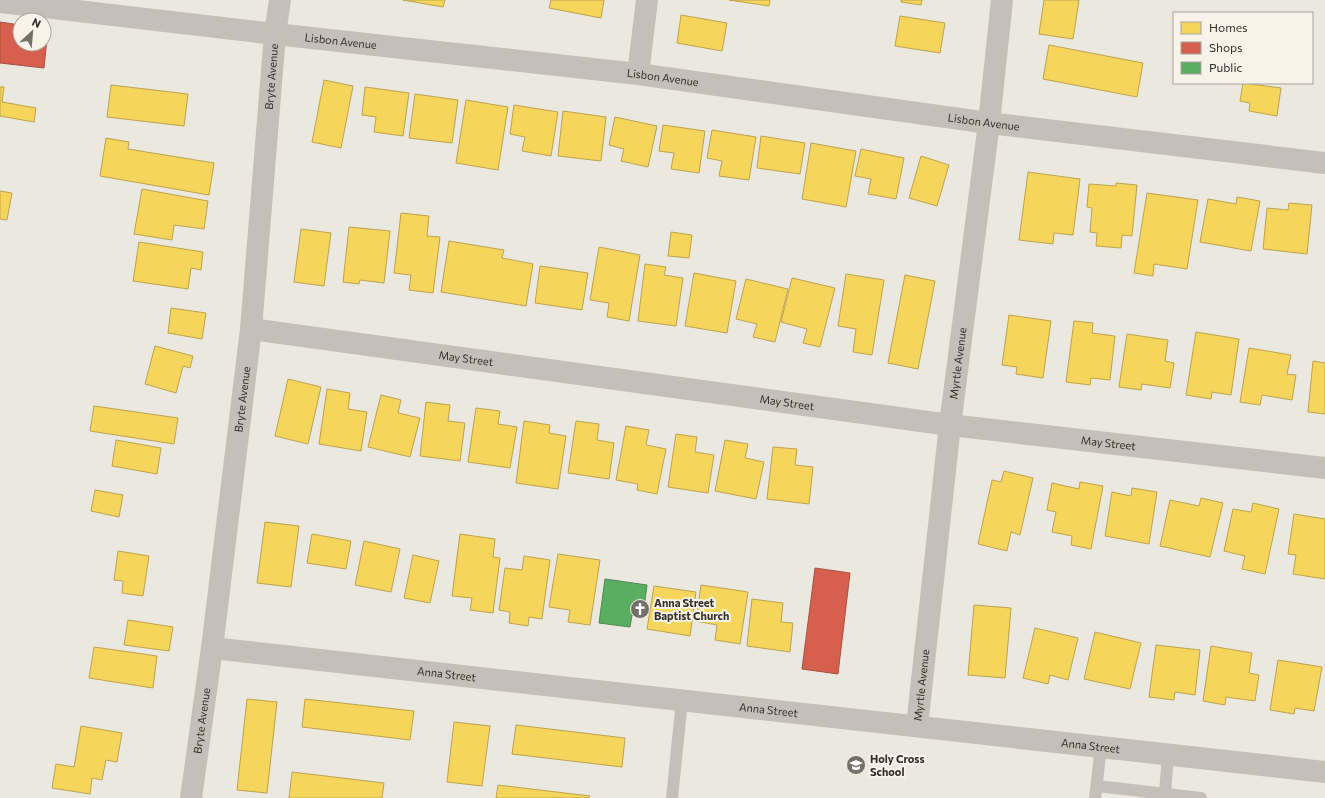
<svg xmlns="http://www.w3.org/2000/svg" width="1325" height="798" font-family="Commissioner,sans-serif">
	<rect width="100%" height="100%" fill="#ebe8e0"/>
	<g fill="#f6d55c" stroke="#bca34c">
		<path d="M403,0H445L443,7Z"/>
		<path d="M551,0H604L601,18L549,8Z"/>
		<path d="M729,0H770L769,6Z"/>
		<path d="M901,0H922L921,5L901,2Z"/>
		<path d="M1044,0H1079L1073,39L1039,34Z"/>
		<path d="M681,15L727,23L722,51L677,43Z"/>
		<path d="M900,16L945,23L940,53L895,46Z"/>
		<path d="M1049,45L1143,63L1137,97L1043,79Z"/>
		<path d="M324,80L353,86L341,148L312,142Z"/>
		<path d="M1243,83L1281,88L1277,116L1249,111L1250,103L1240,101Z"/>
		<path d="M111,85L188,94L184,126L107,117Z"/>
		<path d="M0,87H4L2,102L36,108L34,122L0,116Z"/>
		<path d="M365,87L409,93L403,136L374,132L376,117L362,115Z"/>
		<path d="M415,94L458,100L452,143L409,138Z"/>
		<path d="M466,100L508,107L498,170L456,163Z"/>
		<path d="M514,105L558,112L551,156L522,151L525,137L510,134Z"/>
		<path d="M563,111L606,117L601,161L558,156Z"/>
		<path d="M615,117L657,126L648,167L621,161L624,149L609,145Z"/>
		<path d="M663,125L705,131L699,173L671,169L674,153L659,151Z"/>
		<path d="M712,130L756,137L749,180L719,176L722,161L707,158Z"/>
		<path d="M761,136L805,143L800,174L757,168Z"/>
		<path d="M106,138L129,142L128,149L214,163L209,195L100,176Z"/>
		<path d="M811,143L856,151L846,207L802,199Z"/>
		<path d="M861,149L904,158L896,199L868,194L871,179L855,176Z"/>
		<path d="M921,156L949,165L937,206L909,198Z"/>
		<path d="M1028,172L1080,179L1073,235L1054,233L1053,244L1019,240Z"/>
		<path d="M1116,183L1137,185L1132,236L1122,235L1121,248L1096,246L1097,233L1090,232L1092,208L1087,207L1089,184L1116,186Z"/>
		<path d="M142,189L208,201L204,229L174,225L172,240L134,234Z"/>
		<path d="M0,191L12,193L7,220L0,219Z"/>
		<path d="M1147,193L1198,200L1187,269L1154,264L1153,276L1134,273Z"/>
		<path d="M1237,197L1260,201L1251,251L1200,242L1208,199L1236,204Z"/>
		<path d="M1289,203L1312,205L1307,254L1263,249L1267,208L1288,210Z"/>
		<path d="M401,213L429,216L427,236L440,237L433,293L409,290L411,275L394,273Z"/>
		<path d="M349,227L390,231L384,283L360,280L359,284L343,282Z"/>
		<path d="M301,229L331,233L324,286L294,282Z"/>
		<path d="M671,232L692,235L689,258L668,256Z"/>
		<path d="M449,241L504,250L502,258L533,264L526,306L441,292Z"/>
		<path d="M139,242L203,252L201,270L191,268L188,289L133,281Z"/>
		<path d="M599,247L640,255L629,321L607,317L609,303L590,300Z"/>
		<path d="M645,264L666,267L664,275L683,278L676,326L638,321Z"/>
		<path d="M540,266L588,273L582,310L535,303Z"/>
		<path d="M694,273L736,281L727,333L685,326Z"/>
		<path d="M846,274L884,280L872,355L853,352L856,329L838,326Z"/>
		<path d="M905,275L935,281L918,369L888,363Z"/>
		<path d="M792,278L835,288L820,347L803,343L807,329L781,322Z"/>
		<path d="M746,279L788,289L775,342L753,337L757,324L736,319Z"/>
		<path d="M171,308L206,313L202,339L168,333Z"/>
		<path d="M1009,315L1051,321L1043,378L1016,374L1017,367L1002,365Z"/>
		<path d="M1074,321L1093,323L1092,333L1115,336L1110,380L1091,378L1090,385L1066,382Z"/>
		<path d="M1196,332L1239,339L1231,395L1212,392L1211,399L1186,395Z"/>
		<path d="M1127,334L1168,340L1165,361L1174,363L1170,388L1142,384L1141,390L1119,387Z"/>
		<path d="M155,346L193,356L190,368L183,366L176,393L145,384Z"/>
		<path d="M1249,348L1291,355L1287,374L1296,375L1292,400L1262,395L1260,405L1240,402Z"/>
		<path d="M1313,361L1325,363V414L1308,412Z"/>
		<path d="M288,379L321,387L308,444L275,436Z"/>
		<path d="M327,389L350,393L348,409L367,412L361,451L319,444Z"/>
		<path d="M381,395L401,400L398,413L420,418L410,457L368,447Z"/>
		<path d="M426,402L450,405L448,421L465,423L460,461L420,456Z"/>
		<path d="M94,406L178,418L174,444L90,431Z"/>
		<path d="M476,408L500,411L498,424L517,427L510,468L468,462Z"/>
		<path d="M524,421L550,425L549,433L566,436L558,489L516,483Z"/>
		<path d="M576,421L599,424L597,440L614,443L609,479L568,473Z"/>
		<path d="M626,426L649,430L646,445L666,449L657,494L637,490L638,484L616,480Z"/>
		<path d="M676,434L697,437L695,452L714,455L708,493L668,487Z"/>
		<path d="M116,440L161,448L157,474L112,466Z"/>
		<path d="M725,440L748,444L745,458L764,462L756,499L715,491Z"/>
		<path d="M773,447L797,449L795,465L813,467L809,504L767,499Z"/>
		<path d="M1004,471L1033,478L1020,535L1011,532L1007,551L978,544L992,480L1001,482Z"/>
		<path d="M1080,482L1103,486L1091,549L1071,545L1072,536L1052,532L1056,512L1047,510L1052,483L1079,489Z"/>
		<path d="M1132,488L1157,492L1149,544L1105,536L1112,492L1131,496Z"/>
		<path d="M95,490L123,495L119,517L91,511Z"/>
		<path d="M1201,498L1223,503L1210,557L1160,546L1170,500L1199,506Z"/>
		<path d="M1253,503L1279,509L1265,574L1242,569L1245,556L1224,551L1233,509L1251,512Z"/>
		<path d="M1294,514L1325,519V579L1293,574L1296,555L1288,554Z"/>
		<path d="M265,522L299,526L291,587L257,583Z"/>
		<path d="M312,534L351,541L346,569L307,563Z"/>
		<path d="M460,534L495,539L493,557L500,558L493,613L470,610L472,598L452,596Z"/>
		<path d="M364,541L400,549L391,592L355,585Z"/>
		<path d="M118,551L149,556L143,596L122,593L123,581L114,580Z"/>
		<path d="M558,554L600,560L590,625L568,622L570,610L549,607Z"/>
		<path d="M413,555L439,561L430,603L404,598Z"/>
		<path d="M524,556L550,560L542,619L529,617L528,626L509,623L510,612L499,610L505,568L522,570Z"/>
		<path d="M701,585L748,592L740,644L715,640L717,625L696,621Z"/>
		<path d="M654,586L696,592L690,636L647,629Z"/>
		<path d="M752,599L783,603L781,622L793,623L790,652L747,646Z"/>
		<path d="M974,605L1011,608L1005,678L968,675Z"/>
		<path d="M128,620L173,627L169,651L124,645Z"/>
		<path d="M1035,628L1078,638L1068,680L1050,675L1048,684L1023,678Z"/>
		<path d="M1095,632L1141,643L1130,689L1084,679Z"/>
		<path d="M1156,645L1200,650L1195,695L1175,692L1174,700L1149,697Z"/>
		<path d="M1211,646L1252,653L1249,673L1259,675L1255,701L1226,697L1225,705L1203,701Z"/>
		<path d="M94,647L157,656L153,688L89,678Z"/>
		<path d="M1278,660L1322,667L1314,711L1295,708L1294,714L1270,710Z"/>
		<path d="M247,699L277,702L267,793L237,790Z"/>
		<path d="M305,699L414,711L410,740L302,727Z"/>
		<path d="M454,722L490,726L482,786L447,782Z"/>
		<path d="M516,725L625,738L622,767L512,754Z"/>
		<path d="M81,726L122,733L117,762L106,760L102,780L92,778L90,794L52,788L56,764L74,767Z"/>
		<path d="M292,772L384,783L382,798H289Z"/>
		<path d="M498,785L590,796L589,798H496Z"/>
	</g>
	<g fill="#d6604d" stroke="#a55142">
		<path d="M0,22L20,25V44H44V28H48L44,68L0,63Z"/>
		<path d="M815,568L850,573L838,674L802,669Z"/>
	</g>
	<path fill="#5aae61" stroke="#4f8850" d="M605,579L647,585L643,616L632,615L630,627L599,623Z"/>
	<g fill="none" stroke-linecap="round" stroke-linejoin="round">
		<g stroke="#c4c0b9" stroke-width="12">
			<path d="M1097,786L1201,798"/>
			<path d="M1165,793L1168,755"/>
			<path d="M672,798L682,700"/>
			<path d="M1095,798L1101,747"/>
		</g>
		<g stroke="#c4c0b9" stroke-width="22">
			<path id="s1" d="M0,2L275,34L638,74L989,123L1325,163"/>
			<path d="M638,74L647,0"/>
			<path id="s2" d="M251,329L950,425L1325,468"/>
			<path id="s3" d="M917,726L950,425L989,123L1002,0"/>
		</g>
		<g stroke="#c4c0b9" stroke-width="22">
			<path id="s4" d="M212,648L1325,772"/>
			<path id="s5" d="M191,798L212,648L251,329L275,34L280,0"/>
		</g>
	</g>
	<defs>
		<g id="church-disc" transform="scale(1)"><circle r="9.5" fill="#746f68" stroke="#f7f3e8"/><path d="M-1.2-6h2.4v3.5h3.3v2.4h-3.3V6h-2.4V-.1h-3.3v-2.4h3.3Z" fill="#fff"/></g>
		<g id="school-disc" transform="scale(1)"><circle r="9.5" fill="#746f68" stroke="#f7f3e8"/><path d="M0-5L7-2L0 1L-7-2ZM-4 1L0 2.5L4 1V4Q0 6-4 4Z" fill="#fff"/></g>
	</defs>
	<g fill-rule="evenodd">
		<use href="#church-disc" x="640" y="609"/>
		<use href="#school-disc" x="856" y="765"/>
	</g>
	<g text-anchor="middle" stroke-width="4" stroke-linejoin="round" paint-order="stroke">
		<g font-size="11" fill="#342e28" stroke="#f7f3e8">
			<text dy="4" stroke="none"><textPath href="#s1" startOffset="343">Lisbon Avenue</textPath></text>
			<text dy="4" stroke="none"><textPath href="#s5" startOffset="726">Bryte Avenue</textPath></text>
			<text dy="4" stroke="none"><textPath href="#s1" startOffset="667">Lisbon Avenue</textPath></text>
			<text dy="4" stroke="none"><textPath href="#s1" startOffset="991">Lisbon Avenue</textPath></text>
			<text dy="4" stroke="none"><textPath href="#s2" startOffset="217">May Street</textPath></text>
			<text dy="4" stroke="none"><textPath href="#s3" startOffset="365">Myrtle Avenue</textPath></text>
			<text dy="4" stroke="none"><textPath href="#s5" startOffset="402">Bryte Avenue</textPath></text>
			<text dy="4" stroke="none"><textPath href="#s2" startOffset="541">May Street</textPath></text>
			<text dy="4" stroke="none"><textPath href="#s2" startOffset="865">May Street</textPath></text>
			<text dy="4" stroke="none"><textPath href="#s4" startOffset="236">Anna Street</textPath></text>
			<text dy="4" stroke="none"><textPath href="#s3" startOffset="41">Myrtle Avenue</textPath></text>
			<text dy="4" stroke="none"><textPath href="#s4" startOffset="560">Anna Street</textPath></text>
			<text dy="4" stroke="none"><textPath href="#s5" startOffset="78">Bryte Avenue</textPath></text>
			<text dy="4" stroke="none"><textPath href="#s4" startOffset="884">Anna Street</textPath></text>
		</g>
		<g font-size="11" font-weight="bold" fill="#342e28" stroke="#f7f3e8" text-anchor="start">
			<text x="654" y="607">Anna Street<tspan x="654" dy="13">Baptist Church</tspan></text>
			<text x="870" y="763">Holy Cross<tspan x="870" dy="13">School</tspan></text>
		</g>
	</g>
	<rect x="1173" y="12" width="140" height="72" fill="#f7f3e8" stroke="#a9a49b"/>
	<rect x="1181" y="22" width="20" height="12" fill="#f6d55c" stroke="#a9a49b"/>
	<text x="1209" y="32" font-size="12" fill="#342e28">Homes</text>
	<rect x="1181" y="42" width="20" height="12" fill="#d6604d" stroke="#a9a49b"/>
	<text x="1209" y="52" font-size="12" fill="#342e28">Shops</text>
	<rect x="1181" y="62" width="20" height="12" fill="#5aae61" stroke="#a9a49b"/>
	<text x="1209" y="72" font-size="12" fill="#342e28">Public</text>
	<g transform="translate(32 32) rotate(26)"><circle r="19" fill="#f7f3e8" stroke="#a9a49b"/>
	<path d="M0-3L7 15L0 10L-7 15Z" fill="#746f68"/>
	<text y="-6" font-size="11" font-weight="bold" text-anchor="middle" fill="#342e28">N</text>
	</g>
</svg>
